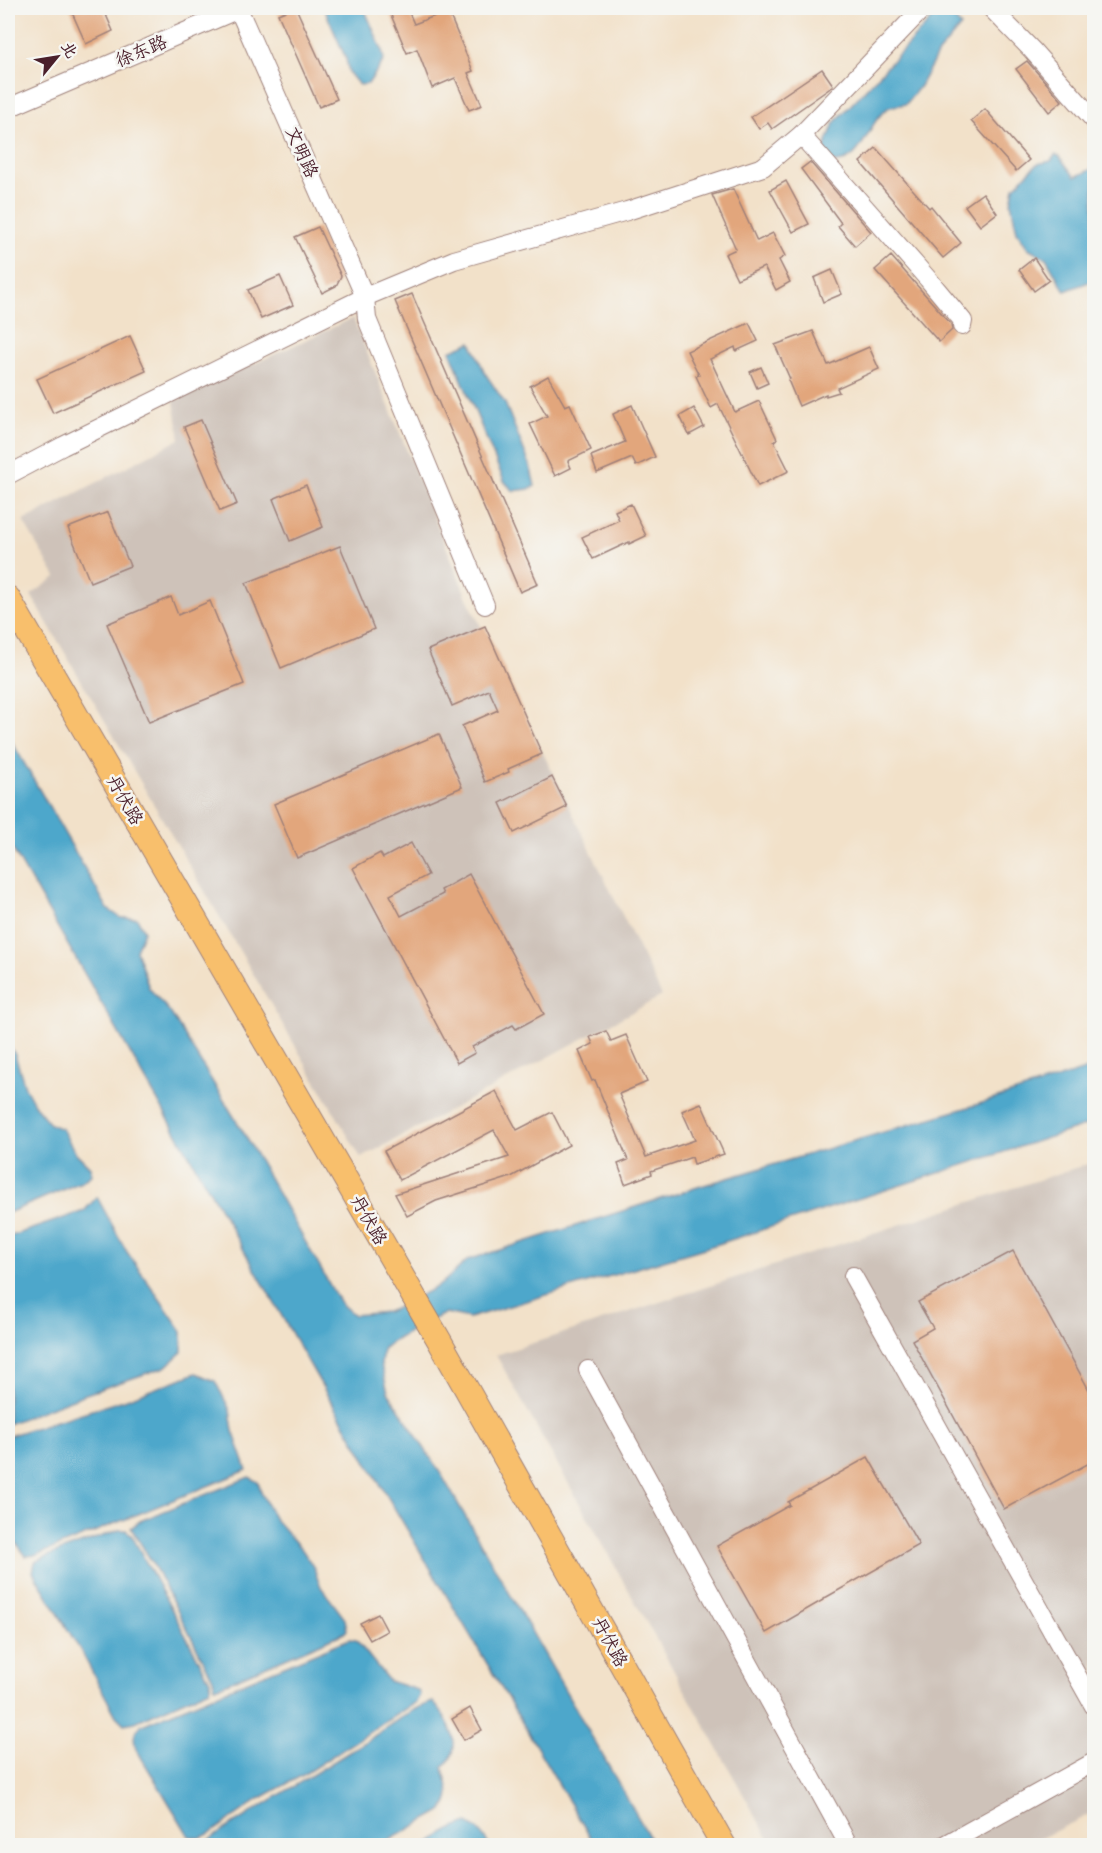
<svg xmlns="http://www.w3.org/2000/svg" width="1102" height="1853" font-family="'Shantell Sans','LXGW WenKai TC',sans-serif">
	<rect width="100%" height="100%" fill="#f6f6f2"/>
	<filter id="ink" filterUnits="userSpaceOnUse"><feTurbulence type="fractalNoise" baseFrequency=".0167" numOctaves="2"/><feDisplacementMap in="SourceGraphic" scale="12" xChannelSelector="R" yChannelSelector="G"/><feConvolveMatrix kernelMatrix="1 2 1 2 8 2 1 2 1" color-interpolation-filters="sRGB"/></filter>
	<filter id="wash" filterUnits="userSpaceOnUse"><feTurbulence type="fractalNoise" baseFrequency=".008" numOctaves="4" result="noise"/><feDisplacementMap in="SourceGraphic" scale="24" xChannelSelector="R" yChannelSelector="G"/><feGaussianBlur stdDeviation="1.35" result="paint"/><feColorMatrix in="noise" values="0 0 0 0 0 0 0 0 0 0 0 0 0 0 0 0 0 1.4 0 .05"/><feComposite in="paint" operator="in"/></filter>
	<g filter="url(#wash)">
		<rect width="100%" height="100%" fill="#f2e1c9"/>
		<g fill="#cec2b9">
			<path d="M353,318L467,598L662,996L361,1158L31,595L56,577L23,521L180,439L174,401Z"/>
			<path d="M1094,1162V1812L1027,1845H772L496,1355Z"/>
		</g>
		<g fill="#4ea7cb" stroke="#4c637b" stroke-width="1.5">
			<path d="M324,8H364L382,50L384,60L368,84L359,85L349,73L346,59Z"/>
			<path d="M942,8H944L961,26L938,53L920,86L906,104C900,105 893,105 888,108C866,123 864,164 833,162L824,150L834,123Z"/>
			<path d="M1055,155L1059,156L1075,177L1094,168V280L1065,291L1046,258L1028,248L1017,232L1011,203L1014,187L1037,164L1051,161Z"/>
			<path d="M471,342L485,373L505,403L530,465L535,486L529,489L513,491L504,481L450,351Z"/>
			<path d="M8,735L108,909L121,918H137L144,931L136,950L149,988L170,1012L245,1135L340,1303L354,1315L387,1312L395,1309L440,1285L468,1260L701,1186L979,1104L1094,1067V1123L718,1244L469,1318L446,1313L410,1331L383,1348L381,1365L388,1392L441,1474L654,1845H595L336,1410L8,841Z"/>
			<path d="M8,1042L15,1055L25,1087L36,1107L50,1124L62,1129L75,1152L90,1167L92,1175L81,1182L8,1213Z"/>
			<path d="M97,1197L127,1252L182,1331V1352L165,1367L83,1395L8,1424V1237L84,1211Z"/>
			<path d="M196,1373L215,1381L230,1410L233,1431L247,1470L37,1555L26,1556L8,1532V1436L124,1400Z"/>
			<path d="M249,1477L258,1482L261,1492L274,1518L303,1551L314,1568L321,1587L345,1619L347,1630L344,1633L222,1685L215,1687L213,1679L152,1562L131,1528L140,1521Z"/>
			<path d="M119,1530H126L132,1536L210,1681V1689L135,1722L124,1724L116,1716L82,1653L33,1572L35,1562L55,1553Z"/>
			<path d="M349,1639L356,1640L389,1681L418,1690L420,1695L416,1702L303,1775L259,1799L211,1833L199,1838L189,1836L136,1749C133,1738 133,1732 142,1725Z"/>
			<path d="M433,1702C448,1718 466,1749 443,1767C446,1784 455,1796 442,1811L381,1845H203L206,1842C257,1807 310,1777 362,1744C385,1730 407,1709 433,1702Z"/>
			<path d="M468,1823L479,1830L489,1845H425L454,1828Z"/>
		</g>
		<g id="blocks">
			<g fill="#e2a67b">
				<path d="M70,8H103L113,31L86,44Z"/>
				<path d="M293,8H296L337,99L319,107L278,14Z"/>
				<path d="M388,8H407L414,24L448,11L473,71L468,73L482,105L469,110L455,78L432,88L417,49L407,53Z"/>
				<path d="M1027,61L1062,101L1049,112L1016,69Z"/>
				<path d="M822,69L833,85L829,89L772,129L768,123L759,129L751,117Z"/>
				<path d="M985,109L1029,160L1016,171L971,121Z"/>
				<path d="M876,148L929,208L931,206L961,243L943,258L860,162Z"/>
				<path d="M810,162L871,232L855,246L838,226L841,223L801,169Z"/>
				<path d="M786,181L809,224L793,232L770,190Z"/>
				<path d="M733,189L757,241L773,233L785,256L779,260L790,282L776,290L764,267L737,279L725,254L736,249L712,195Z"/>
				<path d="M983,193L997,213L980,226L965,206Z"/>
				<path d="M318,227L341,276L336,286L322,293L295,237Z"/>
				<path d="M891,256L951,324L952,330L939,342L875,270Z"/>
				<path d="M1034,258L1049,280L1034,291L1019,270Z"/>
				<path d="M832,270L842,294L823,302L814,278Z"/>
				<path d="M280,276L293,305L261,319L248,290Z"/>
				<path d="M412,294L538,584L520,592L395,301Z"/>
				<path d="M749,323L758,341L736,351L735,347L710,359L735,412L759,401L777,439L774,441L789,471L758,486L718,404L711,408L696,376L699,375L687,351Z"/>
				<path d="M813,331L828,365L869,347L879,369L837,388L839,392L826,396V394L799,406L788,380L790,379L775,345Z"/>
				<path d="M130,336L146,371L53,413L37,379Z"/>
				<path d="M761,367L768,383L757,388L750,372Z"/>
				<path d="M548,376L565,406L570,404L591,450L568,461L571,468L555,476L530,424L547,416L530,386Z"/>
				<path d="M632,405L655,457L636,466L632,458L597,473L591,456L625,442L613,414Z"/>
				<path d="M694,408L704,427L689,435L680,416Z"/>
				<path d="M201,420L237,504L220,511L184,427Z"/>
				<path d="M306,485L323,527L290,541L273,499Z"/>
				<path d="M631,504L646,536L629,544V542L593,559L582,537L619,520L615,511Z"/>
				<path d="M108,512L130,566L90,582L68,528Z"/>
				<path d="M340,546L374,629L281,668L246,583Z"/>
				<path d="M171,597L178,615L210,601L244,684L149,722L107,624Z"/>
				<path d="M485,626L542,754L508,769L509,772L485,782L462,726L498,710L489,690L452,706L428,650Z"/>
				<path d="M439,734L462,787L297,858L274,804Z"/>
				<path d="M552,777L567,807L514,833L500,803Z"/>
				<path d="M411,843L428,875L390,895L401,916L443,894L441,890L469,874L544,1014L516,1029L513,1025L472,1047L475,1053L457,1063L353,868L380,853L383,858Z"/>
				<path d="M606,1031L611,1041L626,1035L647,1082L619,1094L646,1157L695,1140L682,1111L701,1103L724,1154L694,1164L692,1157L651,1171L652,1174L625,1184L618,1164L628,1160L595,1080L592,1081L579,1051L593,1044L590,1037Z"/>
				<path d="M496,1091L517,1130L552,1112L569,1145L511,1177L436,1201L407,1216L395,1194L509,1157L494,1130L400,1180L384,1151Z"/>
				<path d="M1013,1251L1095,1401V1460L1004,1509L912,1340L933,1328L918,1302Z"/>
				<path d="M868,1457L919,1545L823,1599V1600L766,1633L717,1546L790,1505L788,1502Z"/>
				<path d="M378,1614L387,1631L370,1640L360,1623Z"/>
				<path d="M470,1708L482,1730L464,1740L452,1719Z"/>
			</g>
		</g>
	</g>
	<g filter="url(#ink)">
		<use href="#blocks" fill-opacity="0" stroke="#9e807a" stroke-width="1.5"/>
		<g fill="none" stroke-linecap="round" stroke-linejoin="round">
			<g stroke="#9e807a" stroke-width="20">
				<g id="minor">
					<path d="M238,8L365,297L367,319L485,605"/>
					<path d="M991,8L1032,50L1094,120"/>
					<path d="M8,108L241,8"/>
					<path d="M801,135L928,279L963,321L962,326"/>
					<path d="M8,475L63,446L365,297L454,260L627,211L763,167L801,135L923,8"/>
					<path d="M853,1276L1094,1706"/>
					<path d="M588,1370L849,1846"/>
					<path d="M943,1846L1094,1762"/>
				</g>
			</g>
			<g stroke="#9e807a" stroke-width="26">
				<path id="major" d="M8,598L439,1340L724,1846"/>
			</g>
			<use href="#minor" stroke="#fff" stroke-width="18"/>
			<use href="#major" stroke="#f8bf6c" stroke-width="24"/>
		</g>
	</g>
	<g text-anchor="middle" stroke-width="5" stroke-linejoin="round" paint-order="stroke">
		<g font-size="18" fill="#4a1f2b" stroke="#f6f6f2">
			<text transform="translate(141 51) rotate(-23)" y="6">徐东路</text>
			<text transform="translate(302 152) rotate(66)" y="6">文明路</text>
			<text transform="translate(125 800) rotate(60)" y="6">丹伏路</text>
			<text transform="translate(369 1220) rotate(60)" y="6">丹伏路</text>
			<text transform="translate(610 1642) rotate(61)" y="6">丹伏路</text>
		</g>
	</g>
	<rect width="1102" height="1853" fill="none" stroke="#f6f6f2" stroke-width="30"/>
	<g transform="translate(57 57) rotate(60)" stroke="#f6f6f2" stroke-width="4.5" paint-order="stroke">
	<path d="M0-4.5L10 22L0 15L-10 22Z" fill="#4a1f2b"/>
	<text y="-9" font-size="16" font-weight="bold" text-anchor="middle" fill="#4a1f2b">北</text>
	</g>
</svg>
